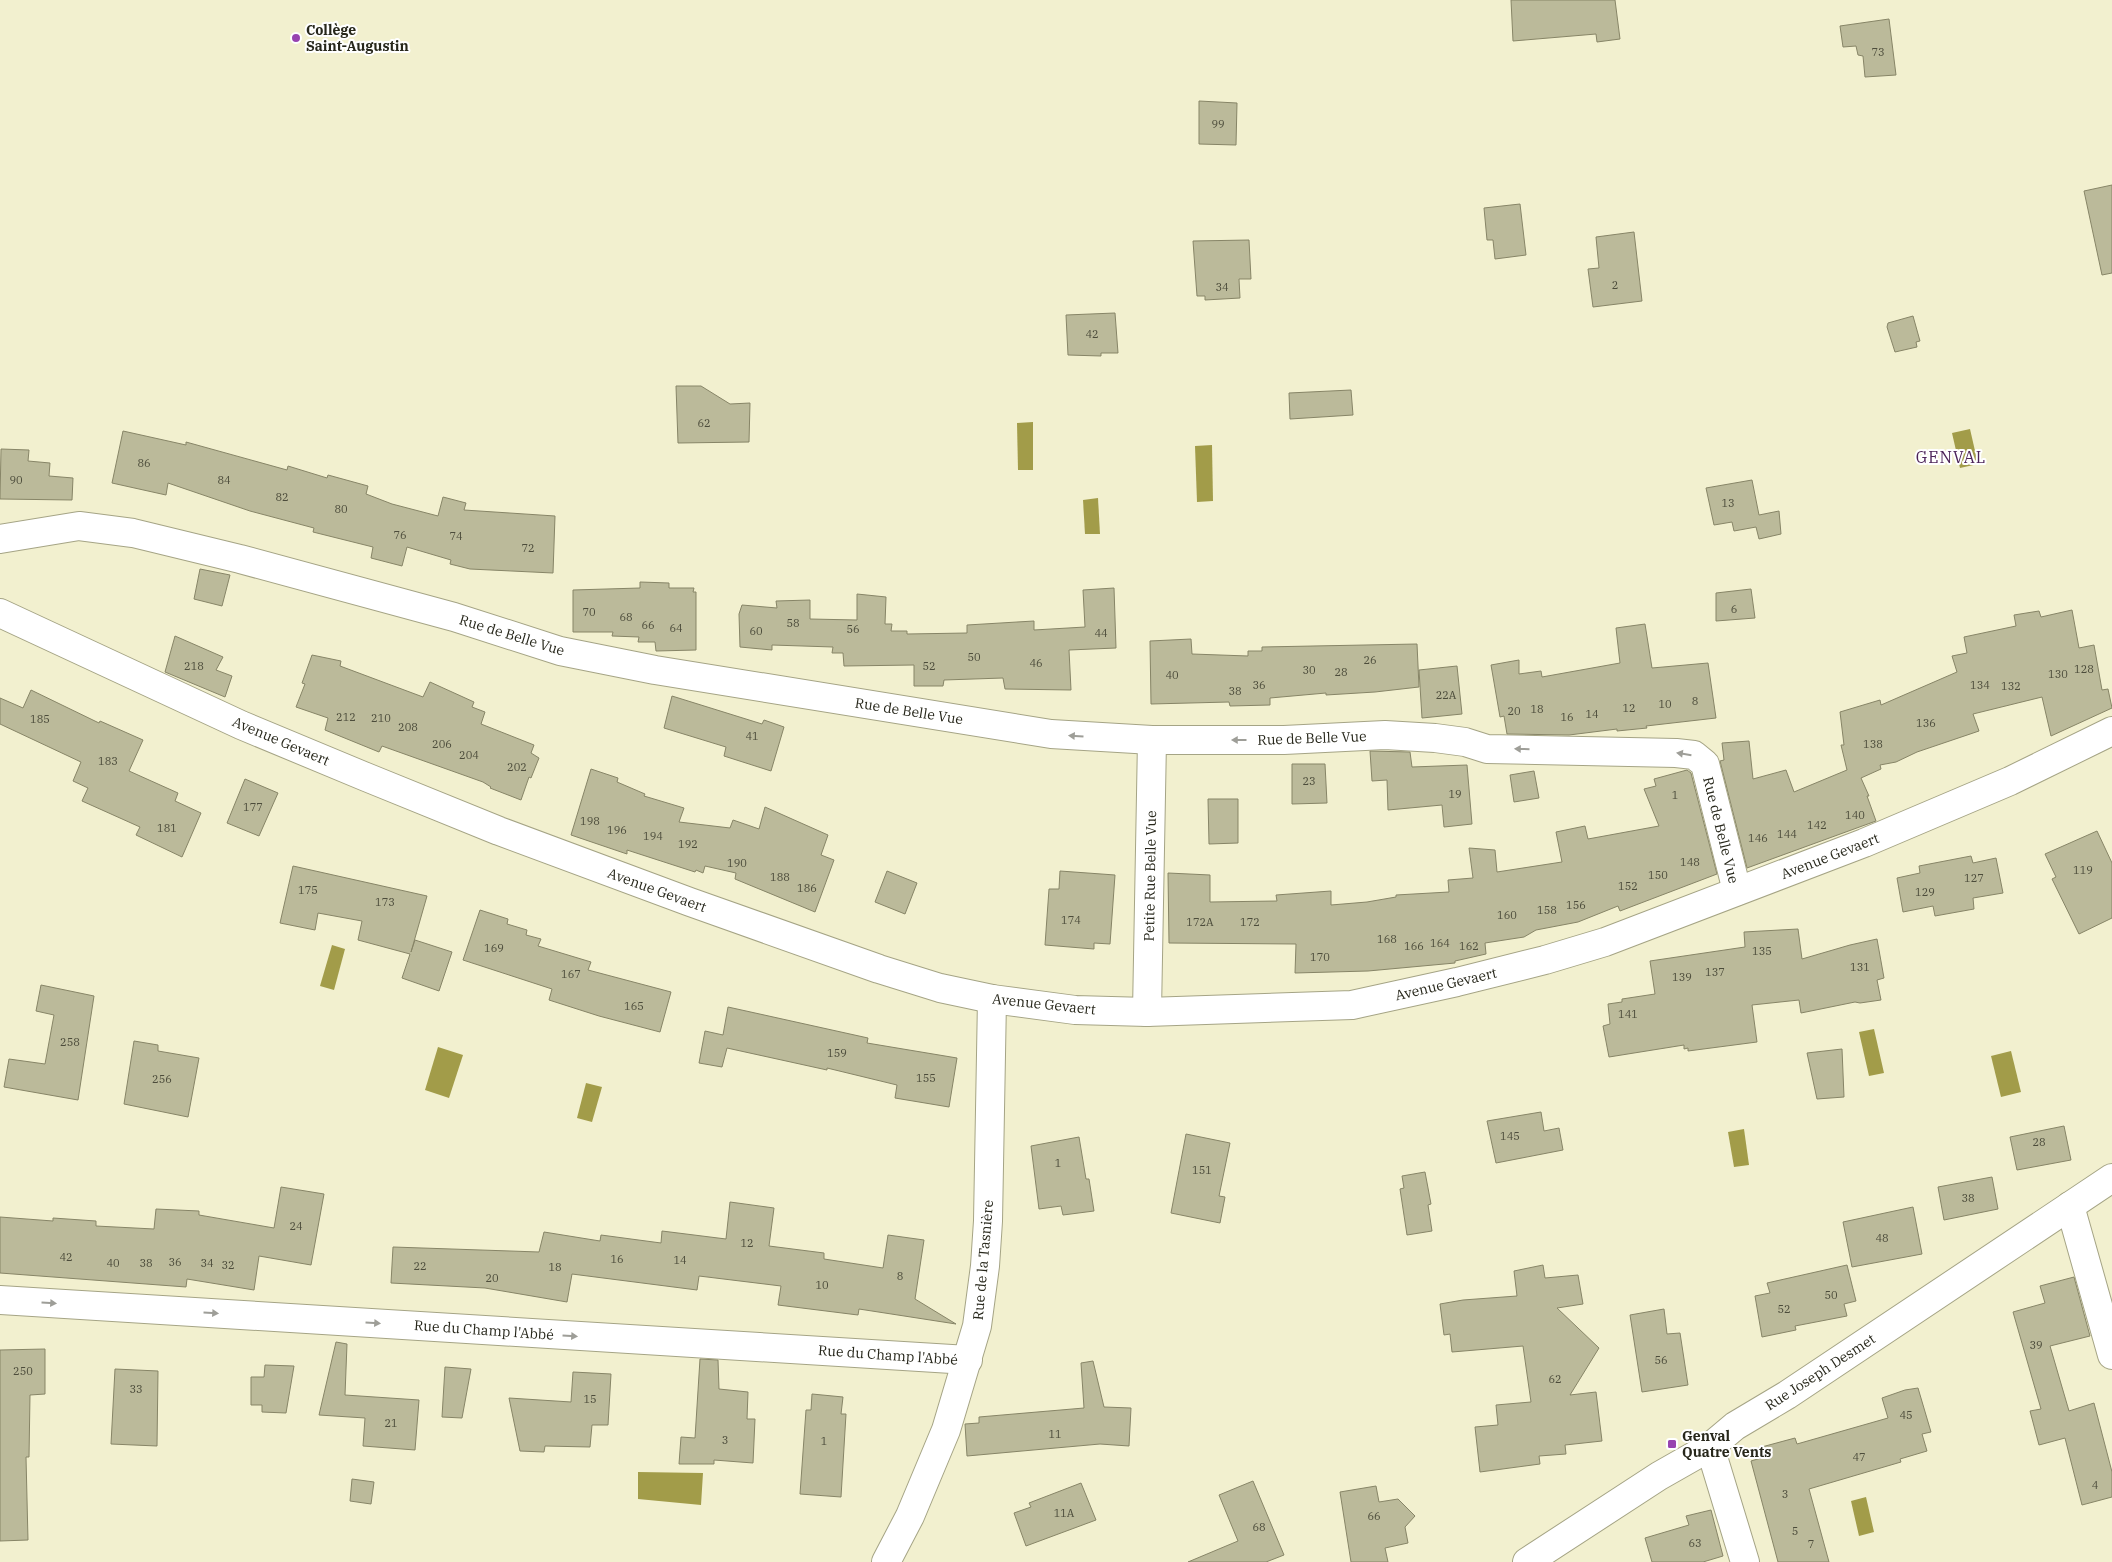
<svg xmlns="http://www.w3.org/2000/svg" width="2112" height="1562" font-family="'IBM Plex Serif',serif">
	<rect width="100%" height="100%" fill="#f2f0cf"/>
	<g fill="#a29c49">
		<path d="M1033,422V470H1018L1017,423Z"/>
		<path d="M1970,429L1978,464L1960,468L1952,433Z"/>
		<path d="M1212,445L1213,501L1197,502L1195,446Z"/>
		<path d="M1098,498L1100,534H1085L1083,500Z"/>
		<path d="M332,945L345,949L334,990L320,986Z"/>
		<path d="M1874,1029L1884,1073L1869,1076L1859,1032Z"/>
		<path d="M438,1047L463,1055L449,1098L425,1090Z"/>
		<path d="M2011,1051L2021,1092L2001,1097L1991,1056Z"/>
		<path d="M586,1083L602,1087L592,1122L577,1118Z"/>
		<path d="M1744,1129L1749,1165L1734,1167L1728,1132Z"/>
		<path d="M638,1472L703,1473L701,1505L638,1499Z"/>
		<path d="M1866,1497L1874,1532L1859,1536L1851,1501Z"/>
	</g>
	<g fill="#bbba9a" stroke="#878567">
		<path d="M1511,0H1615L1620,39L1597,42L1596,34L1513,41Z"/>
		<path d="M1889,19L1896,75L1865,77L1863,56L1858,55L1856,46L1843,47L1840,26Z"/>
		<path d="M1199,101L1237,103L1236,145L1199,144Z"/>
		<path d="M2112,185V273L2102,275L2084,191Z"/>
		<path d="M1520,204L1526,255L1495,259L1493,240H1487L1484,208Z"/>
		<path d="M1634,232L1642,301L1593,307L1588,269L1599,268L1596,237Z"/>
		<path d="M1249,240L1251,279H1239L1240,298L1205,300V296H1197L1193,241Z"/>
		<path d="M1115,313L1118,353H1101V356L1068,355L1066,315Z"/>
		<path d="M1913,316L1920,341L1916,342L1917,347L1895,352L1887,327L1888,323Z"/>
		<path d="M676,386H701L730,404L750,403L749,442L678,443Z"/>
		<path d="M1351,390L1353,415L1290,419L1289,393Z"/>
		<path d="M123,431L186,445V442L287,470L288,466L327,478L328,475L368,486L366,494L392,504L438,516L443,497L466,503L464,510L555,516L553,573L470,569L450,564L451,560L407,547L402,566L371,558L373,547L313,532L314,528L250,511L168,483L166,495L112,483Z"/>
		<path d="M1,449L29,450L28,461L50,463L49,476L73,478L72,500L0,499Z"/>
		<path d="M1752,480L1759,515L1779,511L1781,534L1759,539L1756,527L1734,531L1732,522L1714,525L1706,488Z"/>
		<path d="M200,569L230,575L222,606L194,599Z"/>
		<path d="M640,582L669,583V588H694L693,592H696V650L656,651L655,642H638L639,637L612,636L613,632H573V590L640,588Z"/>
		<path d="M1114,588L1116,648L1069,650L1071,690L1005,689L1003,678L944,680L943,686H914V665L844,666L843,653H832L833,647L772,645V650L740,647L739,614L742,605L777,608L776,601L810,600V619L857,620V594L886,597L885,624H892L891,631H907V634L967,633V625L1034,621V630L1085,627L1083,590Z"/>
		<path d="M1751,589L1755,618L1716,621V593Z"/>
		<path d="M2072,610L2079,648L2094,645L2102,690L2108,689L2112,708L2051,736L2042,697L1973,714L1979,731L1917,752L1896,762L1880,765L1881,769L1861,778L1869,796H1867L1876,821L1747,868L1720,761L1724,760L1722,743L1749,741L1753,779L1786,770L1794,792L1847,770L1841,745H1844L1840,712L1880,700L1881,705L1957,672L1952,656L1967,653L1964,637L2016,626L2014,615L2039,611L2041,617Z"/>
		<path d="M1645,624L1652,668L1708,663L1716,718L1646,726L1647,728L1617,731V729L1569,735L1507,734L1504,716L1500,717L1491,665L1519,660V674L1541,671L1542,677L1620,663L1616,628Z"/>
		<path d="M175,636L223,657L216,670L232,676L225,697L165,672Z"/>
		<path d="M1191,639L1192,654L1248,656V651H1262V647L1417,644L1419,687L1375,692L1326,695V693L1270,698V705L1230,706L1229,702L1151,704L1150,641Z"/>
		<path d="M312,655L341,661L340,666L423,697L430,682L474,702L472,707L485,712L481,724L534,745L531,753L539,758L531,778L529,777L521,800L490,788L491,787L483,782L382,746L379,752L325,730L328,718L296,707L305,684L302,683Z"/>
		<path d="M1457,666L1462,714L1422,718L1419,670Z"/>
		<path d="M31,690L99,723L100,721L143,740L129,771L178,793L175,801L201,813L182,857L136,835L140,827L82,801L88,788L73,781L81,762L0,724V698L23,708Z"/>
		<path d="M672,696L762,724L764,720L784,727L771,771L724,756L726,747L664,728Z"/>
		<path d="M1370,751L1410,752L1412,767L1467,765L1472,824L1444,827L1442,805L1388,810L1387,780L1372,781Z"/>
		<path d="M1292,764H1325L1327,803L1292,804Z"/>
		<path d="M591,769L618,778L617,782L645,794L644,796L684,808L679,822L730,828L733,820L759,829L765,807L828,835L821,855L834,860L815,912L735,879L736,873L705,866L703,873L696,870L695,872L627,850V854L571,835Z"/>
		<path d="M1687,770L1691,773L1717,874L1620,911L1618,906L1578,922L1536,930L1524,937L1485,943L1486,954L1455,961V963L1368,971L1295,973L1296,944L1169,943L1168,873L1210,875V902L1277,901L1276,895L1331,891V905L1367,902L1396,897V895L1449,892L1448,880L1473,878L1469,848L1495,850L1497,872L1562,862L1556,832L1585,826L1588,839L1659,826L1644,789L1656,786L1654,779Z"/>
		<path d="M1534,771L1539,798L1514,802L1510,775Z"/>
		<path d="M245,779L278,793L259,836L227,823Z"/>
		<path d="M1208,799H1238V843L1209,844Z"/>
		<path d="M2097,831L2112,863V918L2079,934L2052,879L2056,877L2045,854Z"/>
		<path d="M1971,856L1973,863L1996,858L2003,893L1973,898L1974,909L1935,916L1933,906L1903,912L1897,878L1920,873L1919,866Z"/>
		<path d="M293,866L427,896L411,952L415,940L452,952L439,991L402,978L410,954L358,940L362,921L318,913L315,930L280,923Z"/>
		<path d="M887,871L917,883L905,914L875,902Z"/>
		<path d="M1060,871L1115,875L1110,944L1094,943V949L1045,945L1049,889H1059Z"/>
		<path d="M480,910L508,919L507,924L527,930L526,935L541,939L538,946L591,962L588,970L671,992L660,1032L599,1016L549,1000L552,989L463,960Z"/>
		<path d="M1798,929L1802,959L1850,945L1877,939L1884,978L1877,980L1881,1000L1860,1003L1855,1002L1801,1013L1799,1000L1752,1005L1757,1042L1688,1051V1048L1684,1049V1045L1609,1057L1603,1026L1610,1024L1608,1004L1622,1002V999L1655,994L1650,961L1745,947L1744,932Z"/>
		<path d="M41,985L94,996L78,1100L4,1087L9,1059L45,1064L54,1015L36,1011Z"/>
		<path d="M728,1007L868,1038L867,1043L957,1058L949,1107L895,1098L897,1085L827,1068V1070L727,1048L722,1067L699,1063L705,1031L723,1035Z"/>
		<path d="M134,1041L158,1045V1051L199,1058L188,1117L124,1104Z"/>
		<path d="M1842,1049L1844,1097L1817,1099L1807,1053Z"/>
		<path d="M1541,1112L1544,1131L1559,1128L1563,1150L1496,1163L1487,1121Z"/>
		<path d="M2064,1126L2071,1160L2017,1170L2010,1137Z"/>
		<path d="M1186,1134L1230,1143L1219,1196L1225,1197L1220,1223L1171,1213Z"/>
		<path d="M1079,1137L1086,1179H1089L1094,1211L1063,1215L1061,1206L1039,1209L1031,1146Z"/>
		<path d="M1425,1172L1431,1204L1428,1205L1432,1231L1407,1235L1400,1189L1404,1188L1402,1176Z"/>
		<path d="M1992,1177L1998,1209L1944,1220L1938,1187Z"/>
		<path d="M281,1187L324,1194L311,1265L259,1256L254,1290L187,1279L186,1287L0,1273V1217L53,1221V1218L96,1221V1226L154,1229L156,1209L199,1211V1215L274,1228Z"/>
		<path d="M730,1202L774,1208L769,1246L824,1253V1259L883,1268L888,1235L924,1240L915,1299L956,1324L859,1309L858,1315L778,1305L781,1286L699,1276L697,1290L572,1274L567,1302L485,1288L391,1283L393,1247L539,1252L544,1232L600,1241L601,1235L661,1243L662,1231L726,1239Z"/>
		<path d="M1913,1207L1922,1254L1852,1267L1843,1222Z"/>
		<path d="M1543,1265L1545,1278L1578,1275L1583,1304L1557,1308L1599,1348L1570,1395L1596,1392L1602,1441L1565,1445L1566,1454L1539,1456L1540,1464L1480,1472L1475,1427L1498,1425L1496,1405L1531,1402L1523,1346L1452,1352L1450,1334L1444,1335L1440,1304L1463,1300L1517,1296L1514,1271Z"/>
		<path d="M1847,1265L1856,1301L1844,1304L1847,1316L1795,1326L1796,1330L1762,1337L1755,1296L1770,1293L1767,1283Z"/>
		<path d="M2074,1277L2090,1336L2050,1346L2069,1411L2094,1403L2112,1472V1497L2082,1505L2065,1438L2039,1445L2030,1411L2041,1409L2013,1312L2045,1303L2040,1286Z"/>
		<path d="M1664,1309L1667,1334L1680,1333L1688,1385L1642,1392L1630,1315Z"/>
		<path d="M336,1342L347,1344L345,1395L419,1400L415,1450L363,1446L365,1418L319,1415Z"/>
		<path d="M45,1349V1394L30,1395L29,1457H26L28,1540L0,1541V1350Z"/>
		<path d="M700,1359L718,1360L719,1389L748,1392L747,1419H755L753,1463L714,1460V1464H679L681,1437L695,1438Z"/>
		<path d="M1093,1361L1104,1407L1131,1408L1129,1446L1100,1444L967,1456L965,1424L979,1423V1417L1084,1408L1081,1363Z"/>
		<path d="M265,1365L294,1366L286,1413L262,1412V1405H251V1377H264Z"/>
		<path d="M445,1367L471,1369L462,1418L442,1417Z"/>
		<path d="M115,1369L158,1371L157,1446L111,1444Z"/>
		<path d="M573,1372L611,1374L608,1425H592L590,1447L545,1446L544,1452L520,1451L509,1398L571,1402Z"/>
		<path d="M1918,1388L1931,1432L1922,1434L1927,1451L1900,1459L1901,1462L1809,1489L1829,1562H1778L1751,1461L1761,1458L1758,1448L1795,1438L1797,1444L1888,1418L1882,1398L1905,1390Z"/>
		<path d="M812,1394L843,1397L841,1414H846L841,1497L800,1494L806,1410H811Z"/>
		<path d="M352,1479L374,1482L371,1504L350,1501Z"/>
		<path d="M1253,1481L1284,1555L1266,1562H1188L1238,1541L1219,1495Z"/>
		<path d="M1081,1483L1096,1520L1026,1546L1014,1513L1031,1507L1029,1503Z"/>
		<path d="M1376,1486L1379,1502L1398,1499L1415,1516L1405,1527L1408,1543L1385,1548L1388,1562H1351L1340,1492Z"/>
		<path d="M1711,1510L1723,1556L1703,1562H1652L1645,1538L1689,1525L1686,1516Z"/>
	</g>
	<g fill="none" stroke-linecap="round" stroke-linejoin="round">
		<g stroke="#a5a485" stroke-width="30">
			<g id="street">
				<path d="M0,539L79,526L133,533L240,559L454,617L560,651L655,670L1051,734L1152,740H1284L1385,735L1435,738L1465,742L1487,749L1676,753L1694,755L1705,764L1737,891"/>
				<path d="M0,613L241,725L366,777L499,831L690,902L879,969L940,988L992,999L1075,1010L1147,1012L1352,1005L1457,982L1545,960L1605,942L1864,843L2010,781L2112,731"/>
				<path d="M1147,1012L1152,740"/>
				<path d="M2070,1206L2112,1355"/>
				<path d="M0,1300L968,1360"/>
				<path d="M1710,1447L1745,1562"/>
				<path d="M886,1562L910,1516L946,1430L977,1326L985,1266L988,1221L992,999"/>
				<path d="M1527,1562L1659,1476L1710,1447L1735,1426L1787,1395L2112,1178"/>
			</g>
		</g>
		<use href="#street" stroke="#fff" stroke-width="28"/>
	</g>
	<defs><path id="oneway-solid" d="M-6-.8H1V-3.2L6.5 0L1 3.2V.8H-6Z" transform="scale(1.25)"/></defs>
	<g fill="#9e9e98">
		<use href="#oneway-solid" transform="translate(1076 736) rotate(-176)"/>
		<use href="#oneway-solid" transform="translate(1239 740) rotate(-180)"/>
		<use href="#oneway-solid" transform="translate(1522 749) rotate(-179)"/>
		<use href="#oneway-solid" transform="translate(1684 754) rotate(-171)"/>
		<use href="#oneway-solid" transform="translate(49 1303) rotate(4)"/>
		<use href="#oneway-solid" transform="translate(211 1313) rotate(4)"/>
		<use href="#oneway-solid" transform="translate(373 1323) rotate(4)"/>
		<use href="#oneway-solid" transform="translate(570 1336) rotate(4)"/>
	</g>
	<g fill="#9743b0" stroke="#fff" stroke-width="2">
		<circle cx="296" cy="38" r="5"/>
		<rect x="1667" y="1439" width="10" height="10" rx="2.5"/>
	</g>
	<g text-anchor="middle" stroke-width="4" stroke-linejoin="round" paint-order="stroke">
		<g font-size="11" fill="#4c4c3b">
			<text x="1878" y="56">73</text>
			<text x="1218" y="128">99</text>
			<text x="1615" y="289">2</text>
			<text x="1222" y="291">34</text>
			<text x="1092" y="338">42</text>
			<text x="704" y="427">62</text>
			<text x="144" y="467">86</text>
			<text x="16" y="484">90</text>
			<text x="224" y="484">84</text>
			<text x="282" y="501">82</text>
			<text x="1728" y="507">13</text>
			<text x="341" y="513">80</text>
			<text x="400" y="539">76</text>
			<text x="456" y="540">74</text>
			<text x="528" y="552">72</text>
			<text x="1734" y="613">6</text>
			<text x="589" y="616">70</text>
			<text x="626" y="621">68</text>
			<text x="793" y="627">58</text>
			<text x="648" y="629">66</text>
			<text x="676" y="632">64</text>
			<text x="853" y="633">56</text>
			<text x="756" y="635">60</text>
			<text x="1101" y="637">44</text>
			<text x="974" y="661">50</text>
			<text x="1370" y="664">26</text>
			<text x="1036" y="667">46</text>
			<text x="194" y="670">218</text>
			<text x="929" y="670">52</text>
			<text x="2084" y="673">128</text>
			<text x="1309" y="674">30</text>
			<text x="1341" y="676">28</text>
			<text x="2058" y="678">130</text>
			<text x="1172" y="679">40</text>
			<text x="1259" y="689">36</text>
			<text x="1980" y="689">134</text>
			<text x="2011" y="690">132</text>
			<text x="1235" y="695">38</text>
			<text x="1446" y="699">22A</text>
			<text x="1695" y="705">8</text>
			<text x="1665" y="708">10</text>
			<text x="1629" y="712">12</text>
			<text x="1537" y="713">18</text>
			<text x="1514" y="715">20</text>
			<text x="1592" y="718">14</text>
			<text x="346" y="721">212</text>
			<text x="1567" y="721">16</text>
			<text x="381" y="722">210</text>
			<text x="40" y="723">185</text>
			<text x="1926" y="727">136</text>
			<text x="408" y="731">208</text>
			<text x="752" y="740">41</text>
			<text x="442" y="748">206</text>
			<text x="1873" y="748">138</text>
			<text x="469" y="759">204</text>
			<text x="108" y="765">183</text>
			<text x="517" y="771">202</text>
			<text x="1309" y="785">23</text>
			<text x="1455" y="798">19</text>
			<text x="1675" y="799">1</text>
			<text x="253" y="811">177</text>
			<text x="1855" y="819">140</text>
			<text x="590" y="825">198</text>
			<text x="1817" y="829">142</text>
			<text x="167" y="832">181</text>
			<text x="617" y="834">196</text>
			<text x="1787" y="838">144</text>
			<text x="653" y="840">194</text>
			<text x="1758" y="842">146</text>
			<text x="688" y="848">192</text>
			<text x="1690" y="866">148</text>
			<text x="737" y="867">190</text>
			<text x="2083" y="874">119</text>
			<text x="1658" y="879">150</text>
			<text x="780" y="881">188</text>
			<text x="1974" y="882">127</text>
			<text x="1628" y="890">152</text>
			<text x="807" y="892">186</text>
			<text x="308" y="894">175</text>
			<text x="1925" y="896">129</text>
			<text x="385" y="906">173</text>
			<text x="1576" y="909">156</text>
			<text x="1547" y="914">158</text>
			<text x="1507" y="919">160</text>
			<text x="1071" y="924">174</text>
			<text x="1200" y="926">172A</text>
			<text x="1250" y="926">172</text>
			<text x="1387" y="943">168</text>
			<text x="1440" y="947">164</text>
			<text x="1414" y="950">166</text>
			<text x="1469" y="950">162</text>
			<text x="494" y="952">169</text>
			<text x="1762" y="955">135</text>
			<text x="1320" y="961">170</text>
			<text x="1860" y="971">131</text>
			<text x="1715" y="976">137</text>
			<text x="571" y="978">167</text>
			<text x="1682" y="981">139</text>
			<text x="634" y="1010">165</text>
			<text x="1628" y="1018">141</text>
			<text x="70" y="1046">258</text>
			<text x="837" y="1057">159</text>
			<text x="926" y="1082">155</text>
			<text x="162" y="1083">256</text>
			<text x="1510" y="1140">145</text>
			<text x="2039" y="1146">28</text>
			<text x="1058" y="1167">1</text>
			<text x="1202" y="1174">151</text>
			<text x="1968" y="1202">38</text>
			<text x="296" y="1230">24</text>
			<text x="1882" y="1242">48</text>
			<text x="747" y="1247">12</text>
			<text x="66" y="1261">42</text>
			<text x="617" y="1263">16</text>
			<text x="680" y="1264">14</text>
			<text x="175" y="1266">36</text>
			<text x="113" y="1267">40</text>
			<text x="146" y="1267">38</text>
			<text x="207" y="1267">34</text>
			<text x="228" y="1269">32</text>
			<text x="420" y="1270">22</text>
			<text x="555" y="1271">18</text>
			<text x="900" y="1280">8</text>
			<text x="492" y="1282">20</text>
			<text x="822" y="1289">10</text>
			<text x="1831" y="1299">50</text>
			<text x="1784" y="1313">52</text>
			<text x="2036" y="1349">39</text>
			<text x="1661" y="1364">56</text>
			<text x="23" y="1375">250</text>
			<text x="1555" y="1383">62</text>
			<text x="136" y="1393">33</text>
			<text x="590" y="1403">15</text>
			<text x="1906" y="1419">45</text>
			<text x="391" y="1427">21</text>
			<text x="1055" y="1438">11</text>
			<text x="725" y="1444">3</text>
			<text x="824" y="1445">1</text>
			<text x="1859" y="1461">47</text>
			<text x="2095" y="1489">4</text>
			<text x="1785" y="1498">3</text>
			<text x="1064" y="1517">11A</text>
			<text x="1374" y="1520">66</text>
			<text x="1259" y="1531">68</text>
			<text x="1795" y="1535">5</text>
			<text x="1695" y="1547">63</text>
			<text x="1811" y="1548">7</text>
		</g>
		<g font-size="14" font-weight="bold" fill="#27271b" stroke="#fff" text-anchor="start">
			<text x="306" y="35">Collège<tspan x="306" dy="16">Saint-Augustin</tspan></text>
			<text x="1682" y="1441">Genval<tspan x="1682" dy="16">Quatre Vents</tspan></text>
		</g>
		<g font-size="14" fill="#27271b" stroke="#fff">
			<text transform="translate(512 635) rotate(17)" y="5">Rue de Belle Vue</text>
			<text transform="translate(909 711) rotate(9)" y="5">Rue de Belle Vue</text>
			<text transform="translate(1312 738) rotate(-2)" y="5">Rue de Belle Vue</text>
			<text transform="translate(281 741) rotate(23)" y="5">Avenue Gevaert</text>
			<text transform="translate(1721 830) rotate(76)" y="5">Rue de Belle Vue</text>
			<text transform="translate(1830 856) rotate(-21)" y="5">Avenue Gevaert</text>
			<text transform="translate(1150 876) rotate(-89)" y="5">Petite Rue Belle Vue</text>
			<text transform="translate(657 890) rotate(20)" y="5">Avenue Gevaert</text>
			<text transform="translate(1446 984) rotate(-13)" y="5">Avenue Gevaert</text>
			<text transform="translate(1044 1004) rotate(6)" y="5">Avenue Gevaert</text>
			<text transform="translate(983 1260) rotate(-85)" y="5">Rue de la Tasnière</text>
			<text transform="translate(484 1330) rotate(4)" y="5">Rue du Champ l'Abbé</text>
			<text transform="translate(888 1355) rotate(4)" y="5">Rue du Champ l'Abbé</text>
			<text transform="translate(1820 1372) rotate(-33)" y="5">Rue Joseph Desmet</text>
		</g>
		<g font-size="16" letter-spacing="1" fill="#4c2358" stroke="#fff">
			<text x="1951" y="463">GENVAL</text>
		</g>
	</g>
</svg>
